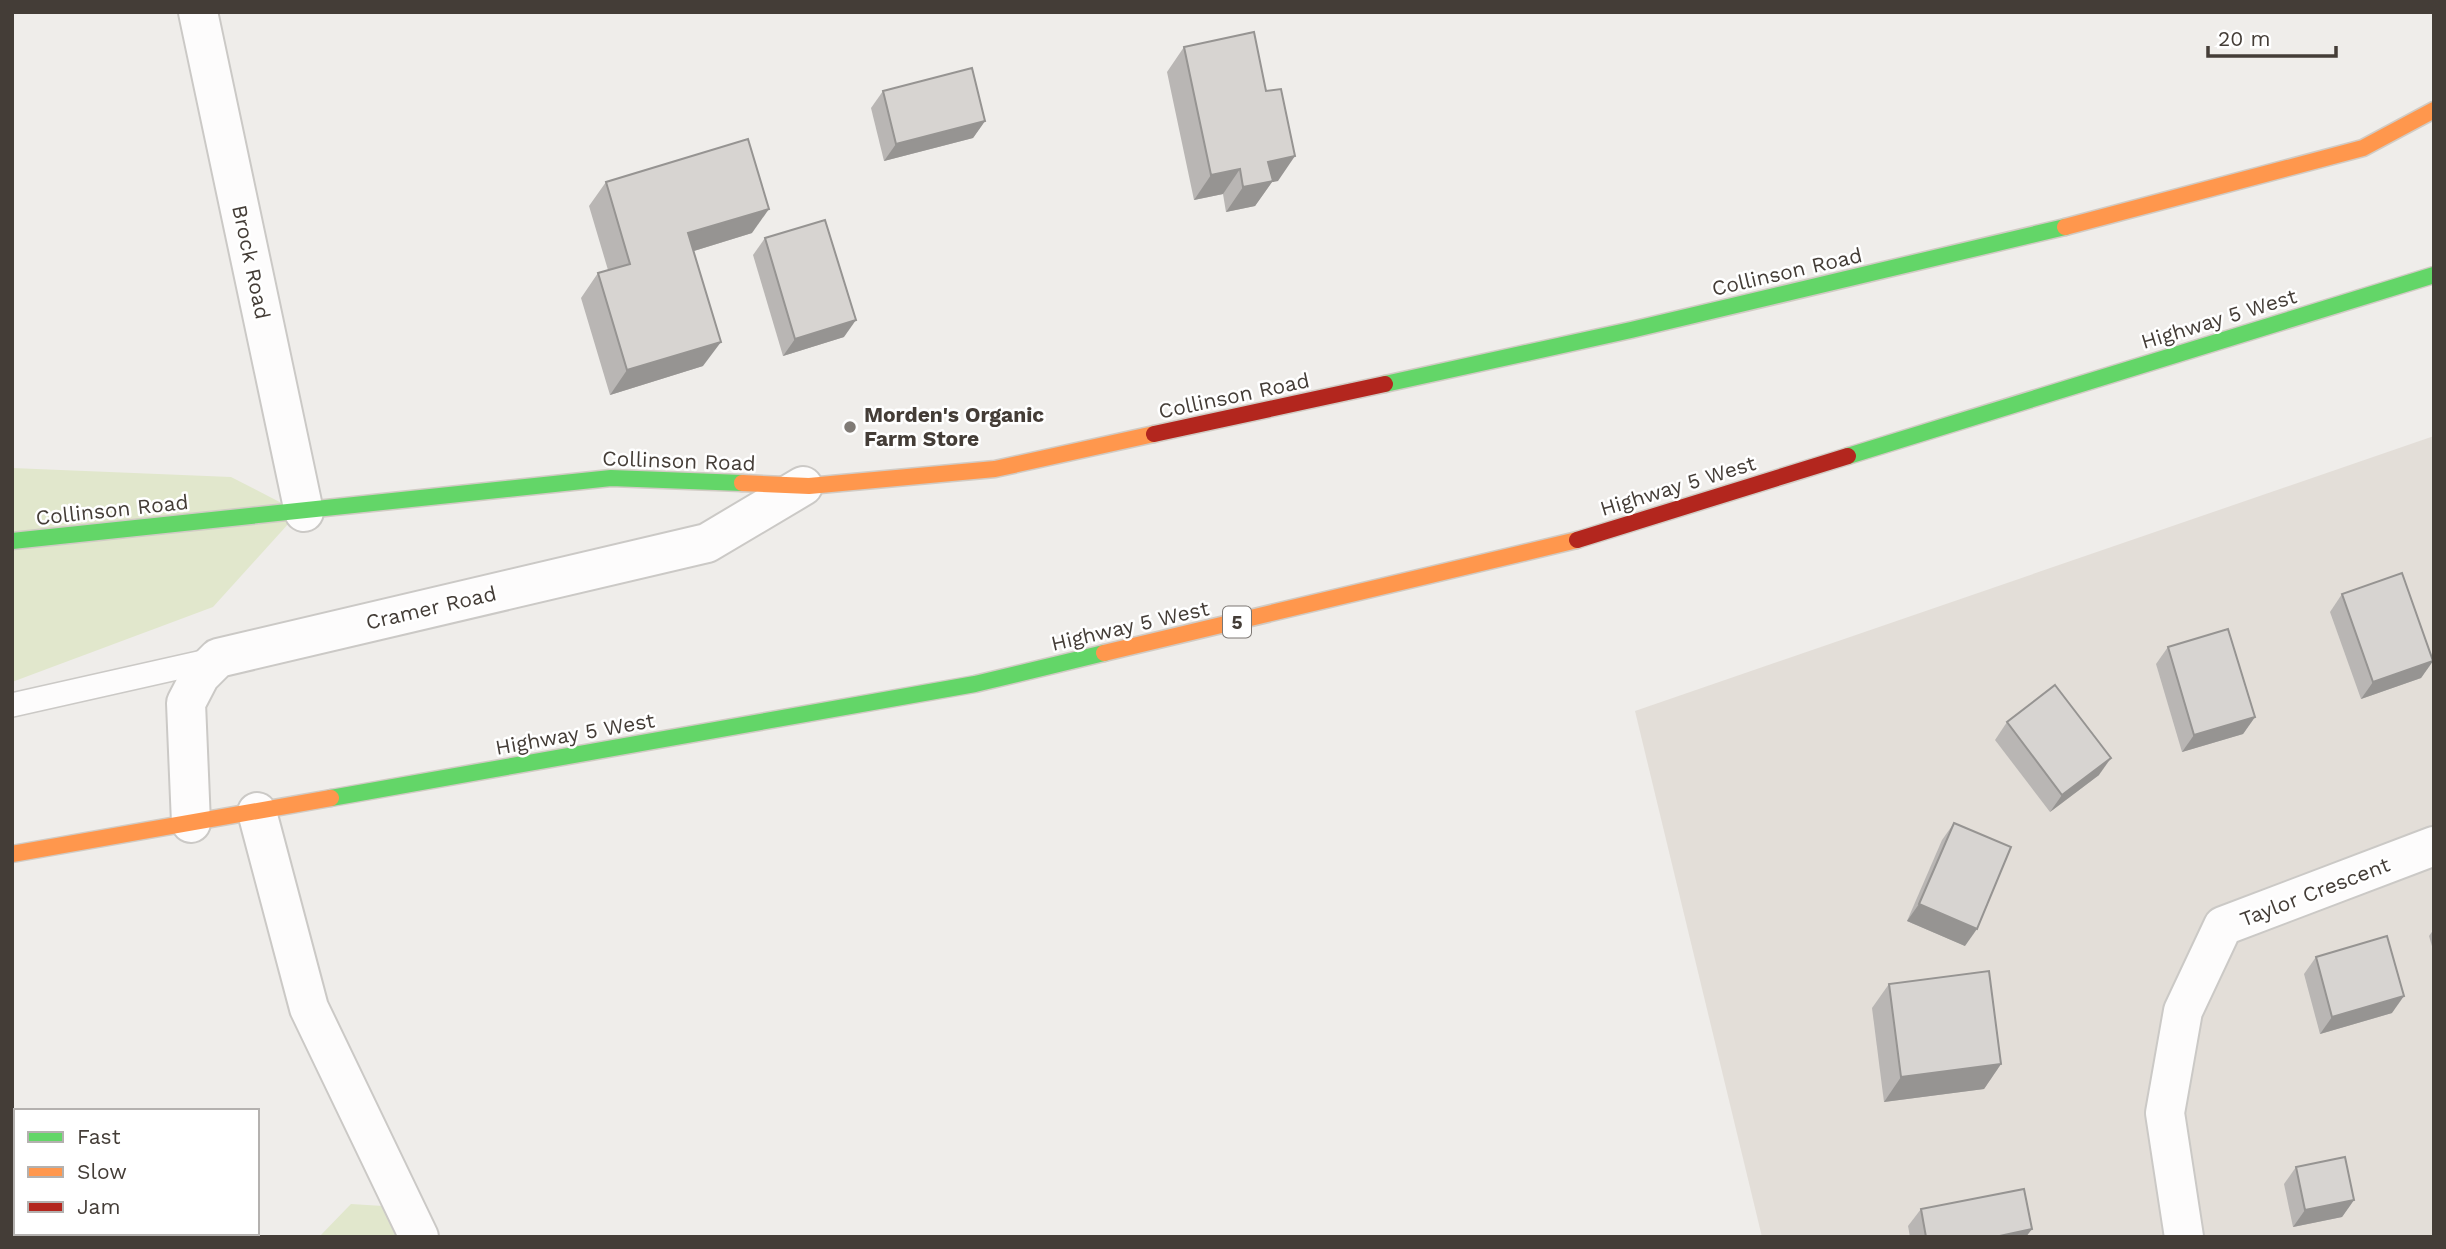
<svg xmlns="http://www.w3.org/2000/svg" width="2446" height="1249" font-family="'Work Sans',sans-serif">
	<rect width="100%" height="100%" fill="#efedea"/>
	<path fill="#e3ded8" d="M2434,436V1237H1762L1635,711Z"/>
	<g fill="#e1e7cc">
		<path d="M12,468L231,477L299,512L213,607L12,682Z"/>
		<path d="M351,1204L383,1206L397,1237H319Z"/>
	</g>
	<g fill="none" stroke-linecap="round" stroke-linejoin="round">
		<g stroke="#cbc9c6" stroke-width="26">
			<path id="lane" d="M12,705L212,660"/>
		</g>
		<g stroke="#cbc9c6" stroke-width="42">
			<g id="street">
				<path d="M198,12L304,512"/>
				<path d="M257,812L309,1008L419,1237"/>
				<path d="M191,823L186,703L200,676L218,658L707,543L803,486"/>
				<path d="M2184,1237L2165,1113L2183,1011L2223,926L2434,846"/>
			</g>
		</g>
		<g stroke="#d1cbc4" stroke-width="19">
			<g id="fast">
				<path d="M1385,384L1631,330L2065,227"/>
				<path d="M1848,456L2434,275"/>
				<path d="M12,541L611,478L742,483"/>
				<path d="M331,798L975,684L1104,653"/>
			</g>
		</g>
		<g stroke="#d1cbc4" stroke-width="19">
			<g id="slow">
				<path d="M2065,227L2363,148L2434,110"/>
				<path d="M742,483L809,486L995,469L1154,434"/>
				<path d="M1104,653L1577,540"/>
				<path d="M12,854L331,798"/>
			</g>
		</g>
		<g stroke="#d1cbc4" stroke-width="19">
			<g id="jam">
				<path d="M1154,434L1385,384"/>
				<path d="M1577,540L1848,456"/>
			</g>
		</g>
		<use href="#lane" stroke="#fdfcfc" stroke-width="23"/>
		<use href="#street" stroke="#fdfcfc" stroke-width="38"/>
		<use href="#fast" stroke="#63d668" stroke-width="16"/>
		<use href="#slow" stroke="#ff974d" stroke-width="16"/>
		<use href="#jam" stroke="#b3261e" stroke-width="16"/>
	</g>
	<g fill="#b9b6b4">
		<path d="M1184,47L1278,181L1272,182L1255,206L1226,212L1223,194L1194,200L1167,72Z"/>
		<path d="M883,91L985,121L973,138L884,161L871,108Z"/>
		<path d="M606,182L752,233L694,251L703,366L610,395L581,298L598,273L608,270L589,206Z"/>
		<path d="M765,238L844,337L783,356L753,255Z"/>
		<path d="M2342,594L2433,661L2421,678L2361,699L2330,612Z"/>
		<path d="M2168,647L2255,717L2243,734L2182,752L2156,664Z"/>
		<path d="M2007,722L2099,775L2050,812L1995,740Z"/>
		<path d="M1954,823L1965,946L1907,921L1942,840Z"/>
		<path d="M2434,929V953L2429,936Z"/>
		<path d="M2316,957L2392,1013L2320,1034L2304,974Z"/>
		<path d="M1889,984L2001,1064L1984,1089L1884,1102L1872,1008Z"/>
		<path d="M2296,1167L2354,1200L2342,1217L2293,1227L2284,1184Z"/>
		<path d="M1921,1209L2026,1237H1910L1908,1226Z"/>
	</g>
	<g fill="#969492">
		<path d="M985,121L973,138L884,161L896,144Z"/>
		<path d="M1295,156L1278,181L1272,182L1255,206L1226,212L1243,187L1268,162Z"/>
		<path d="M1240,169L1223,194L1194,200L1211,175Z"/>
		<path d="M769,209L752,233L671,258L688,233Z"/>
		<path d="M856,320L844,337L783,356L795,339Z"/>
		<path d="M721,342L703,366L610,395L627,370Z"/>
		<path d="M2433,661L2421,678L2361,699L2373,682Z"/>
		<path d="M2255,717L2243,734L2182,752L2194,735Z"/>
		<path d="M2111,758L2099,775L2050,812L2062,795Z"/>
		<path d="M1919,904L1977,929L1965,946L1907,921Z"/>
		<path d="M2404,996L2392,1013L2320,1034L2332,1017Z"/>
		<path d="M2001,1064L1984,1089L1884,1102L1901,1077Z"/>
		<path d="M2354,1200L2342,1217L2293,1227L2305,1210Z"/>
		<path d="M2032,1229L2026,1237H1995Z"/>
	</g>
	<g fill="#d7d4d1" stroke="#969492" stroke-width="2">
		<path d="M1254,32L1266,91L1281,89L1295,156L1268,162L1273,181L1243,187L1240,169L1211,175L1184,47Z"/>
		<path d="M972,68L985,121L896,144L883,91Z"/>
		<path d="M748,139L769,209L688,233L721,342L627,370L598,273L630,264L606,182Z"/>
		<path d="M825,220L856,320L795,339L765,238Z"/>
		<path d="M2402,573L2433,661L2373,682L2342,594Z"/>
		<path d="M2228,629L2255,717L2194,735L2168,647Z"/>
		<path d="M2055,685L2111,758L2062,795L2007,722Z"/>
		<path d="M1954,823L2011,847L1977,929L1919,904Z"/>
		<path d="M2387,936L2404,996L2332,1017L2316,957Z"/>
		<path d="M1989,971L2001,1064L1901,1077L1889,984Z"/>
		<path d="M2345,1157L2354,1200L2305,1210L2296,1167Z"/>
		<path d="M2024,1189L2032,1229L1995,1237H1926L1921,1209Z"/>
	</g>
	<circle fill="#807b76" stroke="#fff" stroke-width="2.5" cx="850" cy="427" r="7"/>
	<g text-anchor="middle" stroke-width="5" stroke-linejoin="round" paint-order="stroke">
		<rect fill="#fff" stroke="#7c7773" stroke-width="2" x="1223" y="606.5" width="28" height="31" rx="5"/>
		<g font-size="19" font-weight="bold" fill="#443d37">
			<text x="1237" y="629">5</text>
		</g>
		<g font-size="21" fill="#443d37" stroke="#fff">
			<text transform="translate(251 262) rotate(78)" y="7">Brock Road</text>
			<text transform="translate(1787 272) rotate(-13)" y="7">Collinson Road</text>
			<text transform="translate(2219 319) rotate(-17)" y="7">Highway 5 West</text>
			<text transform="translate(1234 396) rotate(-12)" y="7">Collinson Road</text>
			<text transform="translate(679 461) rotate(2)" y="7">Collinson Road</text>
			<text transform="translate(1678 486) rotate(-17)" y="7">Highway 5 West</text>
			<text transform="translate(112 510) rotate(-6)" y="7">Collinson Road</text>
			<text transform="translate(431 608) rotate(-13)" y="7">Cramer Road</text>
			<text transform="translate(1130 626) rotate(-13)" y="7">Highway 5 West</text>
			<text transform="translate(575 734) rotate(-10)" y="7">Highway 5 West</text>
			<text transform="translate(2315 892) rotate(-21)" y="7">Taylor Crescent</text>
		</g>
		<g font-size="21" font-weight="bold" fill="#443d37" stroke="#fff" text-anchor="start">
			<text x="864" y="422">Morden's Organic<tspan x="864" dy="24">Farm Store</tspan></text>
		</g>
	</g>
	<rect width="2446" height="1249" fill="none" stroke="#443d37" stroke-width="28"/>
	<rect x="14" y="1109" width="245" height="126" fill="#ffffff" stroke="#b4b1af" stroke-width="2"/>
	<rect x="28" y="1132" width="35" height="10" fill="#63d668" stroke="#b4b1af" stroke-width="2"/>
	<text x="77" y="1144" font-size="21" fill="#443d37">Fast</text>
	<rect x="28" y="1167" width="35" height="10" fill="#ff974d" stroke="#b4b1af" stroke-width="2"/>
	<text x="77" y="1179" font-size="21" fill="#443d37">Slow</text>
	<rect x="28" y="1202" width="35" height="10" fill="#b3261e" stroke="#b4b1af" stroke-width="2"/>
	<text x="77" y="1214" font-size="21" fill="#443d37">Jam</text>
	<path d="M2208 46v10h128v-10" fill="none" stroke="#443d37" stroke-width="3.5"/>
	<text x="2218" y="46" font-size="21" fill="#443d37" stroke="#ffffff" stroke-width="5" paint-order="stroke">20 m</text>
</svg>
